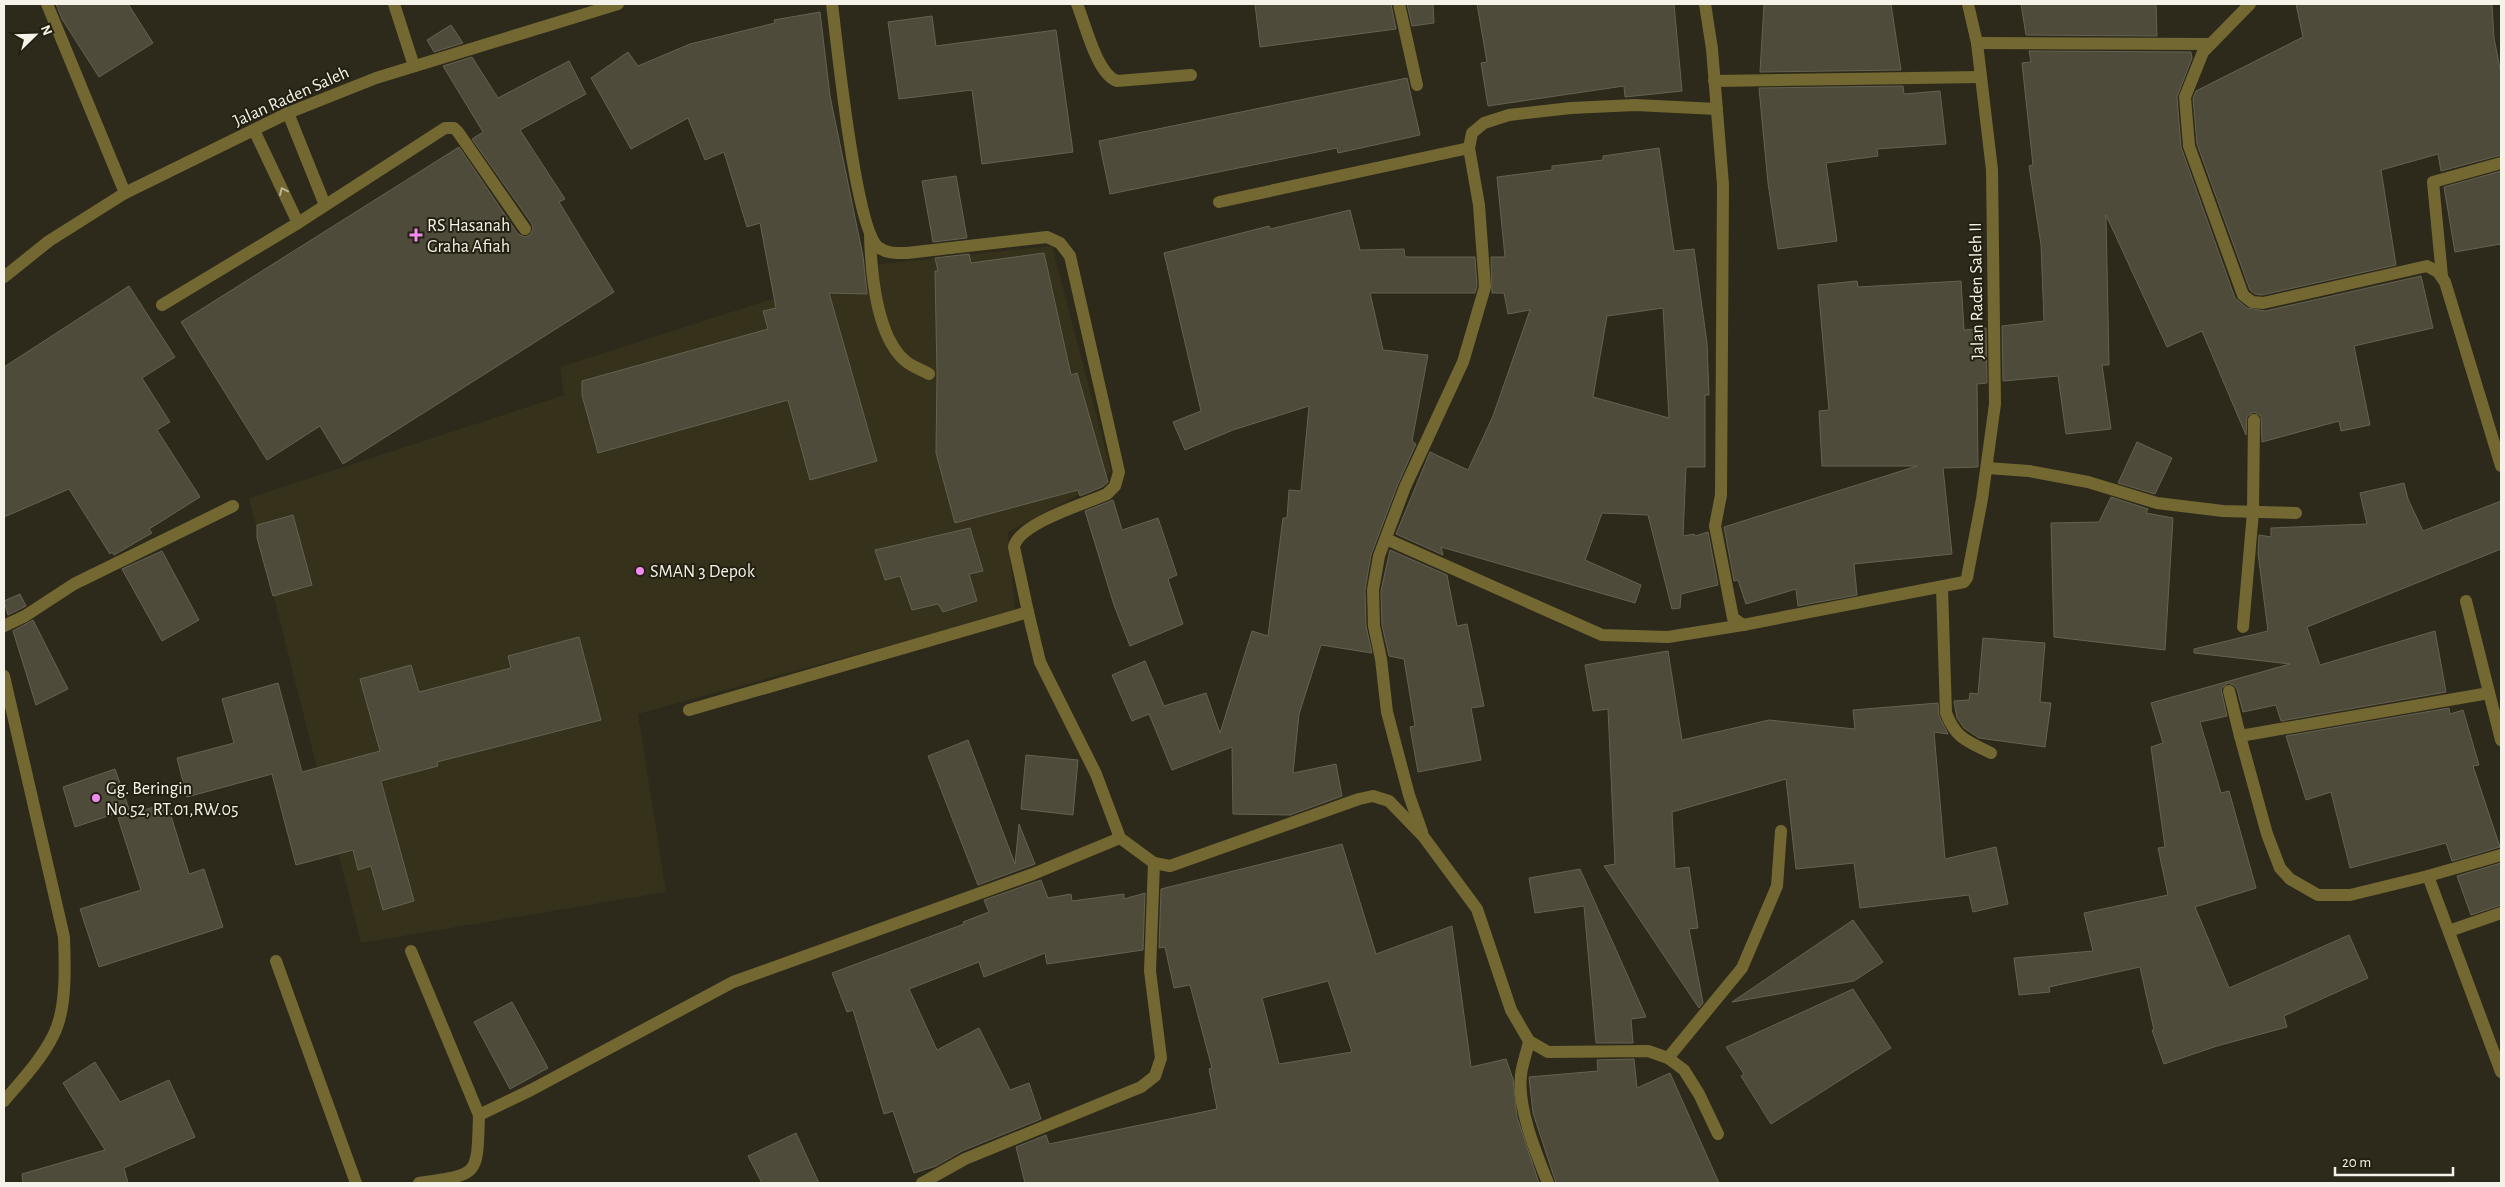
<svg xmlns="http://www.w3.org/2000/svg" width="2505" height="1187" font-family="'Alegreya Sans',sans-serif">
	<rect width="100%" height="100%" fill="#2d2a1b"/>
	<path fill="#36311b" d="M1052,246L1111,471L1101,483L1008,532L1015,611L638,714L666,892L361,943L249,498L564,395L560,367L881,264Z"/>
	<g fill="#4e4b3b" stroke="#656251" fill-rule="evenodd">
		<path d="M56,4H128L153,43L99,77L62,19Z"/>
		<path d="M1255,4H1391L1396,29L1260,47Z"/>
		<path d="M1407,4H1433L1434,23L1412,26Z"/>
		<path d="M1477,4H1674L1682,91L1625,97L1624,86L1488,106L1481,63L1487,62Z"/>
		<path d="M1764,4H1891L1901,70L1760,72Z"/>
		<path d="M2021,4H2156L2157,36L2026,35Z"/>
		<path d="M2296,4H2492L2494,38L2501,74V155L2441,171L2438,154L2381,170L2396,265L2262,295L2255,294L2250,290L2197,144L2193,98L2196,91L2303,37Z"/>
		<path d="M820,12L830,96L863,256L867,294L829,293L877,461L810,480L788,400L598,453L582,395V381L768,329L763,311L776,308L760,223L747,227L724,152L705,160L688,118L631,149L591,78L628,52L638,66L690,44L775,23L774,20Z"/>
		<path d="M932,16L936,46L1056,30L1073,152L982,164L972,90L899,99L888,22Z"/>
		<path d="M451,25L463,43L434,52L427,40Z"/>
		<path d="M2029,51L2191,52L2192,58L2177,97L2181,147L2235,298L2247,308L2265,311L2421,276L2433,328L2354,346L2370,425L2341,431L2339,421L2262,442L2261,416L2254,412L2247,416L2246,435L2202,331L2167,347L2106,215L2109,365H2102L2111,429L2066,434L2058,376L2003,381L2002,326L2044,321L2041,245L2029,166L2033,165L2022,63L2031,62Z"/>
		<path d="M472,57L498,98L569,61L586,94L520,130L565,199L559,202L614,292L343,464L320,426L267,460L181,322L459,147L518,234L525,237L530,235L533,229L532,224L472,139L483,132L443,66Z"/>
		<path d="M1407,78L1420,135L1338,153L1337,148L1110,194L1099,141Z"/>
		<path d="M1903,86L1904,94L1940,91L1946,144L1877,149L1878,156L1826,163L1837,241L1778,249L1768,183L1759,88Z"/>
		<path d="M1659,148L1674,251L1694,249L1707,343L1709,395H1705V467H1686L1683,536L1694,534L1695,536L1708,532L1718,585L1681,594L1680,608L1672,609L1648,515L1602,513L1585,560L1641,585L1635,603L1441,547L1443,555L1396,534L1430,452L1468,470L1493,416L1530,310L1508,314L1504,293H1492L1491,257H1505L1497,177L1552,170V166L1603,160V156ZM1663,308L1669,418L1593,397L1607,316Z"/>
		<path d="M2501,171V244L2455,252L2444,187Z"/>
		<path d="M956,176L967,238L933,242L922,181Z"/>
		<path d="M1350,210L1360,250L1404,249L1405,257H1475L1477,286L1475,293H1370L1383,350L1428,355L1412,441L1416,444L1398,484L1371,555L1365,590L1366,626L1372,653L1321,645L1299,714L1293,773L1336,764L1342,796L1290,815L1233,814L1232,747L1172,770L1149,714L1132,721L1112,675L1145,661L1164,706L1206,693L1220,733L1252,631L1268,636L1283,518H1287L1289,490L1301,491L1309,406L1233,430L1185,450L1173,422L1201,411L1164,253L1269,226L1270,229Z"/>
		<path d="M1044,253L1071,375L1077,373L1108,482L1102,487L1080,496L1078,490L955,523L936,453L937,374L935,271H938L935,258L969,254L971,263Z"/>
		<path d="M1857,281L1858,287L1961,281L1964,330L1986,328L1987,383L1977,384L1978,467L1943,468L1952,554L1854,564L1857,595L1798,606L1796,589L1746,604L1738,580L1734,581L1724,527L1917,466H1822L1819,411L1829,410L1818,285Z"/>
		<path d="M129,286L175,357L142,378L170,422L157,430L200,497L149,529L152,533L114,555L112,552L110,554L69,489L4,517V367Z"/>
		<path d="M2137,442L2172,458L2155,494L2118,483Z"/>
		<path d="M2404,483L2408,499L2423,531L2501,501V549L2307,627L2320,665L2435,631L2446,692L2281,721L2276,705L2243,712L2237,689L2234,685L2228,683L2221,689L2227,716L2200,722L2221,793L2229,791L2256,888L2195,907L2229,988L2349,935L2368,978L2284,1016L2287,1027L2217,1046L2164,1064L2152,1030H2154L2140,967L2049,987L2050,992L2019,995L2014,958L2093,951L2084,913L2168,895L2158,848L2165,847L2151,747L2163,743L2151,703L2290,664L2194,653V649L2268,631L2258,553L2259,535L2271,537V528L2367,524L2360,493Z"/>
		<path d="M2111,497L2148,509L2146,513L2173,518L2165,650L2054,637L2051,523L2099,522Z"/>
		<path d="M1113,500L1122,530L1158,518L1177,575L1168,579L1183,624L1130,646L1114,605L1085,511Z"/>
		<path d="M293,515L312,585L273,596L257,538V525Z"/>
		<path d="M970,528L983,571L969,574L977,601L943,612L938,604L912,610L900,576L885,580L875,550Z"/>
		<path d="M1390,550L1447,575L1457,626L1467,624L1484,706L1471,708L1481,760L1418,772L1410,727L1415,726L1404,659L1389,656L1382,625L1381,591Z"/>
		<path d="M162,551L199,620L162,641L122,569Z"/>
		<path d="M20,594L26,606L8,615L4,601Z"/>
		<path d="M33,620L68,689L36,705L13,631Z"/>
		<path d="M579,637L601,720L437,762L438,766L381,781L414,901L383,910L371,866L358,870L353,850L296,865L272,774L187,797L177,758L234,743L222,699L278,683L302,772L380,751L360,679L411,665L419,692L511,668L508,656Z"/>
		<path d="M1983,638L2045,643L2040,702L2051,703L2045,747L1979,738L1964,728L1957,718L1954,701L1969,700L1970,693L1978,694Z"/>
		<path d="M1668,651L1682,740L1769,720L1855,729L1853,710L1938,703L1939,716L1948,734L1934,732L1945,859L1996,847L2008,904L1973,912L1969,895L1860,908L1854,863L1796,869L1786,779L1672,812L1675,869L1689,867L1698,928L1689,929L1703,1003L1699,1008L1604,866L1615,864L1608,709L1593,711L1585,665Z"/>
		<path d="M2449,708L2450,714L2463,710L2479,765L2473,766L2500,847L2452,861L2446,843L2350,868L2331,792L2306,800L2286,736Z"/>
		<path d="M968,740L1015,864L1019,824L1035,864L978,885L928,756Z"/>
		<path d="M1026,755L1078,760L1073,815L1021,809Z"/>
		<path d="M115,769L129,809L75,827L63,787Z"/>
		<path d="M167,803L189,874L204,869L223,927L99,967L80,909L141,890L118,818Z"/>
		<path d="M1342,844L1376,954L1452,926L1471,1067L1506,1059L1513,1079L1517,1117L1539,1183H1025L1016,1147L1046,1135L1049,1144L1217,1109L1209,1069L1212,1068L1190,985L1174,988L1165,947L1159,948L1161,889ZM1328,981L1352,1052L1279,1064L1262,998Z"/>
		<path d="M2501,863V905L2471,915L2457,876Z"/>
		<path d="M1580,869L1646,1017L1631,1019L1633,1043H1596L1584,906L1535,913L1529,878Z"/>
		<path d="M1041,880L1048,898L1071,894L1072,901L1124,894V899L1145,893L1143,950L1047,964L1045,953L984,977L979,962L909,989L937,1050L979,1028L1010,1090L1029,1083L1041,1119L962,1151L936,1166L914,1173L893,1111L884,1114L853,1010L847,1012L832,973L964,924L963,922L989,912L984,900Z"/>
		<path d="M1853,920L1883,962L1854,981L1732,1002Z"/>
		<path d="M1853,989L1891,1048L1771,1124L1741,1076L1744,1074L1726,1047Z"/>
		<path d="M512,1002L548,1068L510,1089L474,1022Z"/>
		<path d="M1634,1059L1637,1088L1670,1073L1719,1183H1556L1533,1113L1529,1077L1598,1071L1597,1060Z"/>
		<path d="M95,1062L120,1102L169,1080L195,1137L124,1168L128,1183H23L22,1174L105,1150L63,1083Z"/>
		<path d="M796,1133L819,1183H762L748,1156Z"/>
	</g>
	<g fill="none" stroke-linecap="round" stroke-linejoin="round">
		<g stroke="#736832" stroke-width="12">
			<path d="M1077,4C1085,23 1097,75 1117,81L1191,75"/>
			<path d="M288,113L325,205"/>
			<path d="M254,130L298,223"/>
			<path d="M870,235C871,270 876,340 908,363C914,367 922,370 929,374"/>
			<path d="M162,305L298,223L445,128H454L458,132L525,229"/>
		</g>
		<g stroke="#736832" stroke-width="12">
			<path d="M47,4L125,193"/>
			<path d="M394,4L414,66"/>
			<path d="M832,4C837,43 855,227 878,247C887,254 897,253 907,253L1047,237L1060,243L1070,256L1119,472L1115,486L1107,494C1085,504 1019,523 1014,547L1028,612"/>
			<path d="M1399,4L1417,85"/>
			<path d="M1705,4L1712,49L1723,185L1721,495L1715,526L1733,618L1743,625"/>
			<path d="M2250,4L2203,52L2185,97L2189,146L2243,295L2252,302L2263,303L2427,266L2438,272L2445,282L2501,466"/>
			<path d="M1977,43L2211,44"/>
			<path d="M1714,81L1981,77"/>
			<path d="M1219,202L1469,148"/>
			<path d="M2442,276L2433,182L2501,163"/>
			<path d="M1987,468L2029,471L2088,482L2157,503L2223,511L2296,513"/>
			<path d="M1386,539L1602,635L1668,637L1743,625L1964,582L1967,578L1982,499L1995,404L1992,170L1977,43L1968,4"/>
			<path d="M1942,588L1946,713C1956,739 1967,741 1991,753"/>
			<path d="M2466,601L2501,740"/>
			<path d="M4,626L25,616L74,584L233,506"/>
			<path d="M2243,627L2253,512L2254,420"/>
			<path d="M4,676L64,937C65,966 67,1010 53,1036C41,1060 21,1081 4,1101"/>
			<path d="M2229,691L2240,736"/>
			<path d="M2489,693L2240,736L2267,834L2280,868L2290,879L2318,895H2350L2428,876L2501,855"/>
			<path d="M689,710L1028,612L1040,662L1096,774L1120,838L1154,863L1170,866L1359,799L1373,796L1389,801L1423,836L1477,909L1511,1010L1529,1041L1548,1052L1648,1051L1668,1058L1684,1070L1699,1094L1718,1134"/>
			<path d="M1422,832L1409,795L1387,712L1381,659L1374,626L1373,590L1379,556L1405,487L1463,362L1485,287L1479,205L1469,148L1472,133L1484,123L1509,115L1571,108L1635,105L1717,109"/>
			<path d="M2428,876L2501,1072"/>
			<path d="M2449,931L2501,913"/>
			<path d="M411,951L479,1115"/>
			<path d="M276,961L356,1183"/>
			<path d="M1529,1041C1527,1052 1522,1064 1521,1075C1517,1107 1536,1153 1548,1183"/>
			<path d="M1668,1058L1742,968L1777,886L1781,831"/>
			<path d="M419,1183C480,1174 477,1177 479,1115L531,1090L733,982L1033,874L1120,838"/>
			<path d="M922,1183L965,1159L1141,1087L1155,1076L1161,1058L1150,971L1154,863"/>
		</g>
		<path stroke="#736832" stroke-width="12" d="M4,277L49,241L125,193L288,113L376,78L618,4"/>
	</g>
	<defs><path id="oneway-chevron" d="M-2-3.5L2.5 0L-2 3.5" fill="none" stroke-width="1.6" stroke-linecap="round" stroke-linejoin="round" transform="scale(1.25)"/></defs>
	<use stroke="#bab497" href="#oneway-chevron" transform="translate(283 191) rotate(-115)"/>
	<g fill="#f38af2" stroke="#232012" stroke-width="2">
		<path d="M413.5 227.5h5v5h5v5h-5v5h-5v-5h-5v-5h5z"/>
		<circle cx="640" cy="571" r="5"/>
		<circle cx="96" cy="798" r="5"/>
	</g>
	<g text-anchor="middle" stroke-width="4" stroke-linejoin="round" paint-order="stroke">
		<g font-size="18" fill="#f5f3e9" stroke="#232012">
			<text transform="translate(291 96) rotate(-24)" y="6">Jalan Raden Saleh</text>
			<text transform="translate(1976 291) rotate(-91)" y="6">Jalan Raden Saleh II</text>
		</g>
		<g font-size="18" fill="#f5f3e9" stroke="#232012" text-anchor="start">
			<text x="427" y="231">RS Hasanah<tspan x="427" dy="21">Graha Afiah</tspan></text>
			<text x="650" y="577">SMAN 3 Depok</text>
			<text x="106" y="794">Gg. Beringin<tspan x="106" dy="21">No.52, RT.01,RW.05</tspan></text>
		</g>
	</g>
	<rect width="2505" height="1187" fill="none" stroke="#f5f3e9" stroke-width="10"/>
	<g transform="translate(35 35) rotate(67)" stroke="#232012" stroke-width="4" paint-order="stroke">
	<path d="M0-4L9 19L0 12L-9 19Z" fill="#f5f3e9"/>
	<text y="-8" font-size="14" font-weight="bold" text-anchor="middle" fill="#f5f3e9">N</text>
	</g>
	<path d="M2335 1167v8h118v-8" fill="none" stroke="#f5f3e9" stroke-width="2.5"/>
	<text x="2342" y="1167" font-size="15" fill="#f5f3e9" stroke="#232012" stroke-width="4" paint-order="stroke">20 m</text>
</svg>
